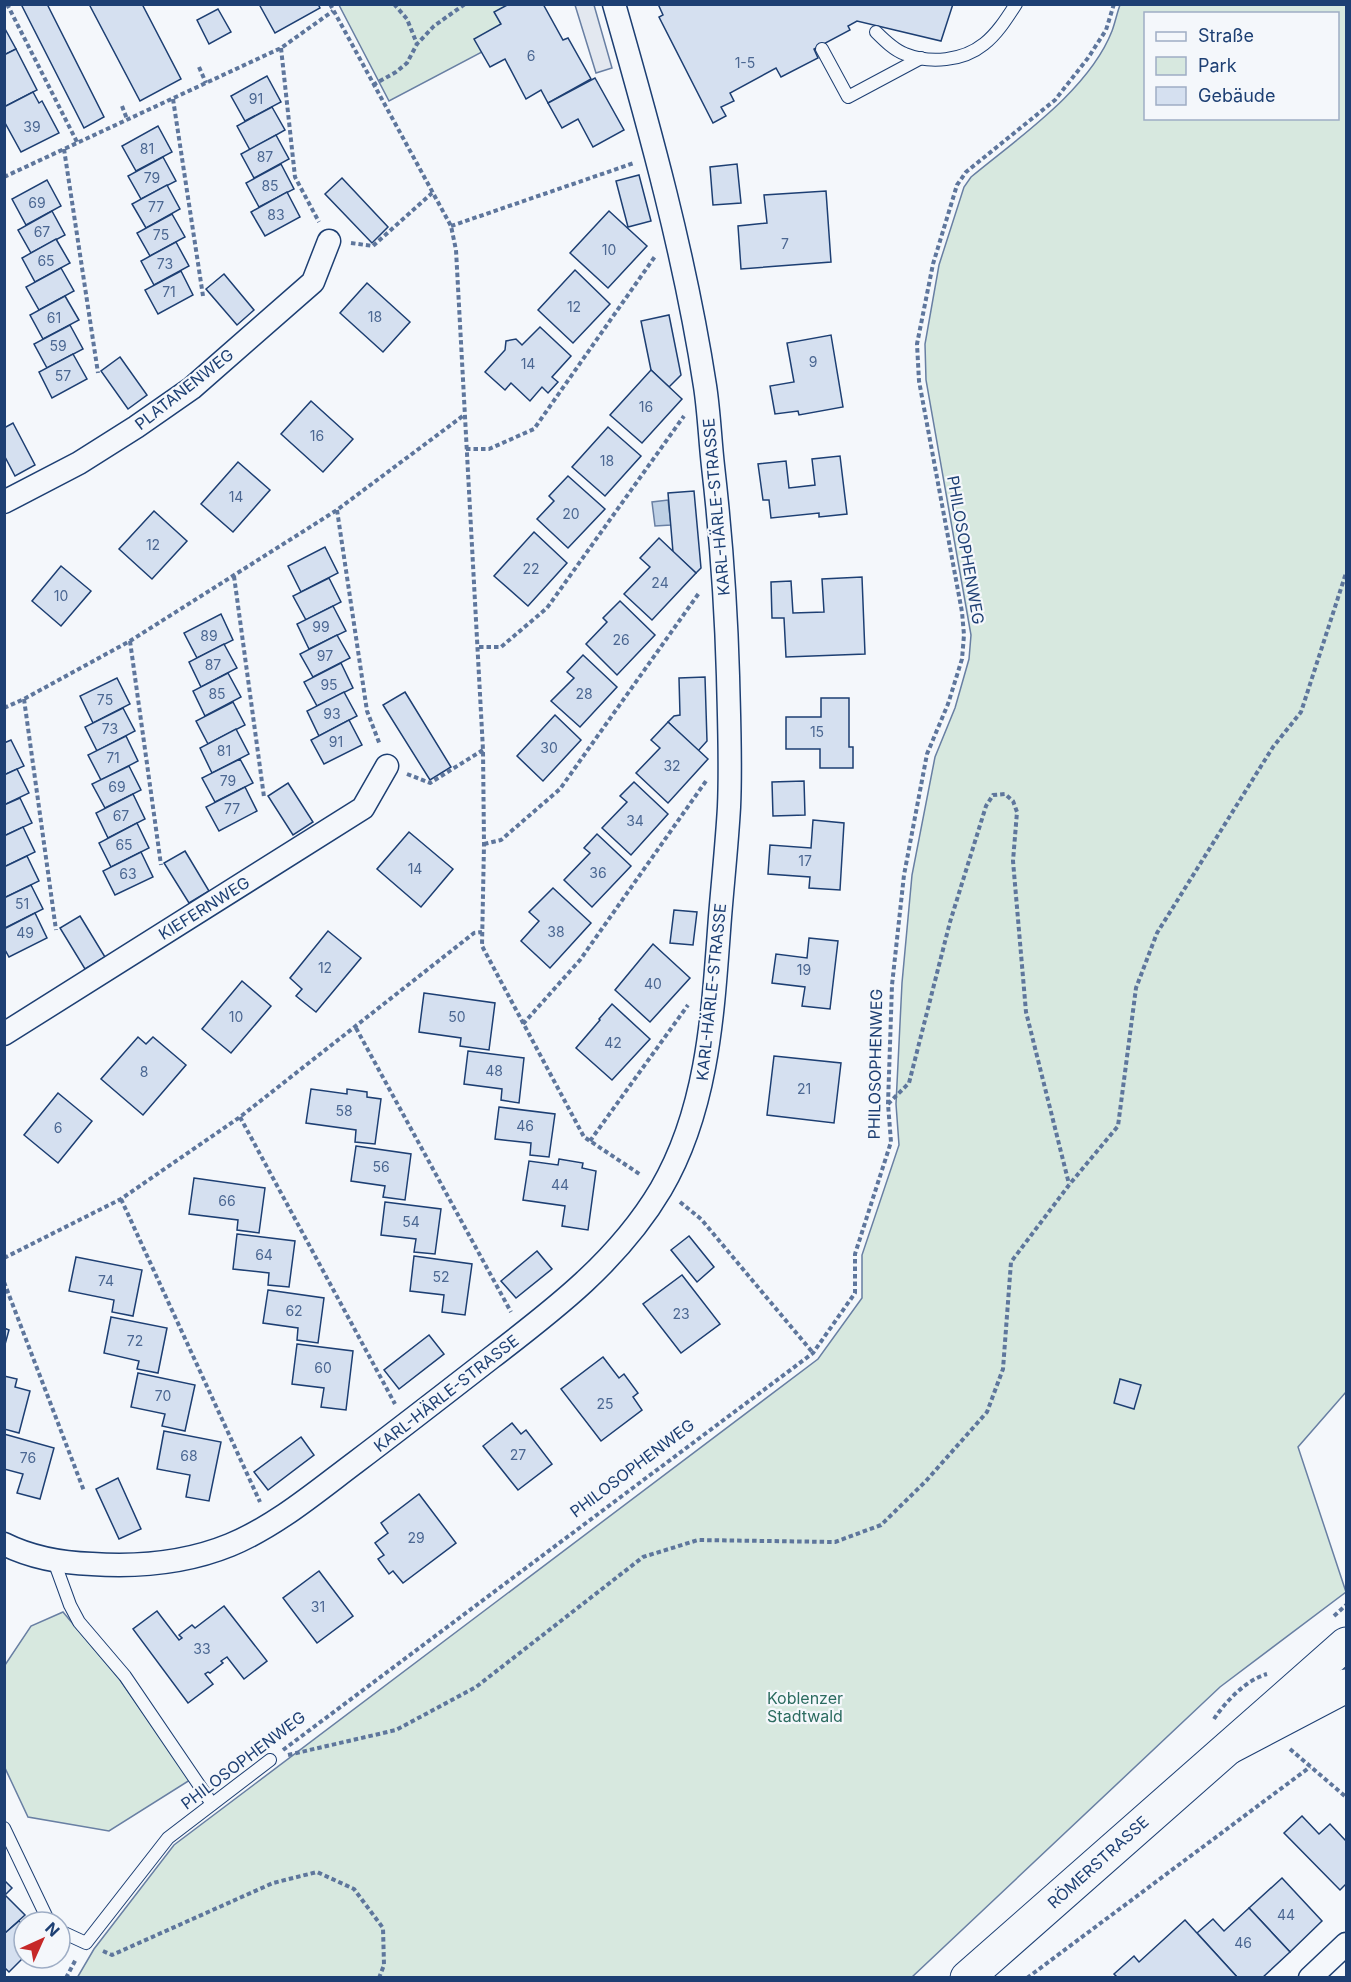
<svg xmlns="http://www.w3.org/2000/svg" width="1351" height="1982" font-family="Inter,sans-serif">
	<rect width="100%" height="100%" fill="#f4f7fb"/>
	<g fill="#d7e8df" stroke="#687fa3" stroke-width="1.5" fill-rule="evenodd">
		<path d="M339,5H509L495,12L501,24L482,52L389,101Z"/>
		<path d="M1120,5H1346V1392L1298,1447L1346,1592L1220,1687L912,1977L77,1978L94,1949L174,1845L818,1359L862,1298V1255L899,1145L896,1104L902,983L912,875L935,757L955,708L969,659L971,635L926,380L925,344L939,265L964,187L971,177C1018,138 1089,90 1112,31C1115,23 1117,13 1120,5ZM1146,14H1338V118H1146Z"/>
		<path d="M63,1612L120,1680L190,1780L109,1831L28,1817L5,1768V1665L31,1626Z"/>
	</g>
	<path fill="#e3e8f0" stroke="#687fa3" stroke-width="1.5" d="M575,5H594L612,68L596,73Z"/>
	<path fill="#bed0e5" stroke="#687fa3" stroke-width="1.5" d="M668,500L671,525L655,526L652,502Z"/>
	<g fill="#d5e0f0" stroke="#1d3f73" stroke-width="1.5">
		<path d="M21,4H47L104,117L84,128Z"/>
		<path d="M89,4H142L181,79L140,101Z"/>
		<path d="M259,4H318L320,8L275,33Z"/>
		<path d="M509,4H543L563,40L568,38L591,79L548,103L541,90L526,99L505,59L490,67L474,39L501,24L494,12Z"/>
		<path d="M658,4H953L941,41L857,21L848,26L850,30L814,49L818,58L781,77L776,68L730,93L734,101L721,107L726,116L713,123L659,17L663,15Z"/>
		<path d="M218,9L231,32L209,44L197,20Z"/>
		<path d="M4,27L16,49L4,55Z"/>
		<path d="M16,49L37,90L4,107V55Z"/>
		<path d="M267,76L281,102L245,121L231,96Z"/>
		<path d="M595,78L624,130L593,147L578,119L562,128L548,103Z"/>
		<path d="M33,92L39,103L42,101L59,133L21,152L4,121V107Z"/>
		<path d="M272,107L285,130L250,150L237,126Z"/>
		<path d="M158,126L172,152L136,171L122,146Z"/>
		<path d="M276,135L289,159L254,178L241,154Z"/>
		<path d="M163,157L176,181L141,199L128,176Z"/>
		<path d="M281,164L294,189L259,207L246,183Z"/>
		<path d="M737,164L741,203L713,205L710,167Z"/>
		<path d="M639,175L651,221L628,227L616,181Z"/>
		<path d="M342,178L388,227L372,243L325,194Z"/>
		<path d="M47,180L61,206L26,225L12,199Z"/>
		<path d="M167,185L180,209L146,228L132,204Z"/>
		<path d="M826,191L831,262L741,269L738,226L767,223L764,195Z"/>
		<path d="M287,192L300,217L265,236L251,212Z"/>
		<path d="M52,211L65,235L31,253L18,230Z"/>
		<path d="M609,211L647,246L608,288L570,253Z"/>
		<path d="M172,214L185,237L150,256L137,233Z"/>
		<path d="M56,239L70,263L35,282L22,258Z"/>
		<path d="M176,242L189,266L154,285L141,261Z"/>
		<path d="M61,268L74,291L39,310L26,287Z"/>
		<path d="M575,270L610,304L573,343L538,310Z"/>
		<path d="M181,271L193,295L158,314L145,290Z"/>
		<path d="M224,274L254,310L237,325L206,289Z"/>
		<path d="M367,283L410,322L383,352L340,313Z"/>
		<path d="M65,296L79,320L43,339L30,315Z"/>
		<path d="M669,315L681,375L669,387L651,370L641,321Z"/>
		<path d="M70,325L83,349L47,368L34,344Z"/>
		<path d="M540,327L571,356L552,377L558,382L548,393L542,387L530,401L511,383L505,390L485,372L505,350L506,341L516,339L522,345Z"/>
		<path d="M831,335L843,407L799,415L798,411L775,414L770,386L794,382L787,343Z"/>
		<path d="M73,354L87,379L52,398L39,372Z"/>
		<path d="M120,357L147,395L128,409L101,371Z"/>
		<path d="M651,370L682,399L642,443L610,415Z"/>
		<path d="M311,401L353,439L323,472L281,434Z"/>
		<path d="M13,423L35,465L15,476L4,455V428Z"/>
		<path d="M608,427L641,456L605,496L572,467Z"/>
		<path d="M840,456L847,514L819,517V513L771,518L769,500H763L758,464L786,461L789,488L815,485L812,459Z"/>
		<path d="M238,462L270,490L233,532L201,504Z"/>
		<path d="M568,476L605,509L568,548L537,519L554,501L549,496Z"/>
		<path d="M694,491L701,568L696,573L673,552L668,493Z"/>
		<path d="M154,511L187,541L152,579L119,549Z"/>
		<path d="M534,532L567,563L528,606L494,576Z"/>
		<path d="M659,538L696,573L652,620L624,594L650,567L640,558Z"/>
		<path d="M325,547L338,573L301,592L288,566Z"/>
		<path d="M61,566L91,591L61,626L32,601Z"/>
		<path d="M862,577L865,654L786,657L784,618H772L771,582L791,581L793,613L824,612L822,579Z"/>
		<path d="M329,578L341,602L306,620L293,596Z"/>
		<path d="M620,601L655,635L617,675L586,644L607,622L603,618Z"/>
		<path d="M333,606L346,631L309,649L297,624Z"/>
		<path d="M221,614L233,640L197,658L184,633Z"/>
		<path d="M337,635L350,658L313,677L300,654Z"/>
		<path d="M224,644L237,668L201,687L189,662Z"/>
		<path d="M583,655L617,687L580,727L551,701L574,678L567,672Z"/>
		<path d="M341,663L353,688L317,706L304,682Z"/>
		<path d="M228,673L241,697L205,716L193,691Z"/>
		<path d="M705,677L707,741L698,751L668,722L674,716L680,715L679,678Z"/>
		<path d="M117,678L130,704L93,723L80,696Z"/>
		<path d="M344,692L357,716L319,736L307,711Z"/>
		<path d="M405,692L451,767L430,780L383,705Z"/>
		<path d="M821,698H849V747H853V768H820V749H786V717H821Z"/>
		<path d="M233,702L245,725L208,744L196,721Z"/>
		<path d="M123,708L135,731L97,751L85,727Z"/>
		<path d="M555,715L581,740L543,781L517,756Z"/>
		<path d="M349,720L362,745L324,764L311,740Z"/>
		<path d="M668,722L708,759L668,803L636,773L660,748L651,740Z"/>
		<path d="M236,729L249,754L212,773L200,748Z"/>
		<path d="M126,736L138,761L101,780L88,755Z"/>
		<path d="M11,740L24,766L4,775V743Z"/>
		<path d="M240,759L253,783L215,802L202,778Z"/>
		<path d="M129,766L141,790L105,808L92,784Z"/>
		<path d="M17,769L29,793L4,805V775Z"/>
		<path d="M804,781L805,815L773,816L772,782Z"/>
		<path d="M634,782L668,814L631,855L602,828L627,802L620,796Z"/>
		<path d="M288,783L313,822L293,835L268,796Z"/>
		<path d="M245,787L257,811L219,831L206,807Z"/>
		<path d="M133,794L145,819L108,838L96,813Z"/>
		<path d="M20,798L32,823L4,836V805Z"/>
		<path d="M813,820L844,823L840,890L809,888L810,877L768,874L770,845L811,848Z"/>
		<path d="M137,823L149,848L111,867L99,843Z"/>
		<path d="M23,827L35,852L4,867V836Z"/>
		<path d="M409,832L453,869L421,907L377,869Z"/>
		<path d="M597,834L631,866L592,907L564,880L590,853L584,848Z"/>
		<path d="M185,851L209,891L189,903L164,863Z"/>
		<path d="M141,852L153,877L115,895L103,871Z"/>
		<path d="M27,856L39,881L4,898V867Z"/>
		<path d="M31,885L43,909L5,928L4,898Z"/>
		<path d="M553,888L591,923L550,968L521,941L539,921L529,912Z"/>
		<path d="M674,910L697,912L693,945L670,943Z"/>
		<path d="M35,913L47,938L9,957L4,948V929Z"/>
		<path d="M80,916L105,957L85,969L60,928Z"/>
		<path d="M328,931L361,958L316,1012L296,996L302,989L290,978Z"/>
		<path d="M809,938L838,941L830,1009L802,1006L805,987L772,983L776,954L807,958Z"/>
		<path d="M653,944L690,978L650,1022L615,990Z"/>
		<path d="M242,981L271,1006L231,1053L202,1029Z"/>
		<path d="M424,993L495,1003L489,1050L460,1046L461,1038L419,1032Z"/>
		<path d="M612,1004L650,1039L612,1080L576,1048L600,1020L599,1019Z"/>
		<path d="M138,1037L146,1044L153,1037L186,1065L143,1115L101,1079Z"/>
		<path d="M468,1051L524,1058L519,1103L501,1100L502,1089L464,1084Z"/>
		<path d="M774,1056L841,1063L834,1123L767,1115Z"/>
		<path d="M311,1089L347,1094V1089L367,1092V1097L381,1099L375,1144L355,1142L356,1130L306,1123Z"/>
		<path d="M58,1093L92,1121L58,1163L24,1135Z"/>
		<path d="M499,1107L555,1114L549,1157L530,1155L531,1143L495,1139Z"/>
		<path d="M356,1146L411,1154L405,1200L383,1197L385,1186L351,1181Z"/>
		<path d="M559,1159L583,1163L582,1168L596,1171L588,1230L562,1226L565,1206L523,1200L529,1161L558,1165Z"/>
		<path d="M194,1178L265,1188L259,1233L237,1230L238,1220L189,1214Z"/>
		<path d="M385,1202L441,1209L435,1254L414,1252L416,1239L381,1235Z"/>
		<path d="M237,1234L295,1241L289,1287L268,1285L269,1273L233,1269Z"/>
		<path d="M689,1236L714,1267L697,1282L671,1250Z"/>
		<path d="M537,1251L552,1269L516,1298L501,1281Z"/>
		<path d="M414,1256L472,1264L465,1315L442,1312L444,1295L410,1291Z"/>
		<path d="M76,1257L142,1270L133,1316L112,1312L114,1300L69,1291Z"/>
		<path d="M682,1275L720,1324L681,1353L643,1304Z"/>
		<path d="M268,1290L324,1298L318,1343L297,1340L298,1328L263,1323Z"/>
		<path d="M111,1317L167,1328L158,1373L137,1369L139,1361L104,1353Z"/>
		<path d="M4,1328L9,1330L4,1348Z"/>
		<path d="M429,1335L444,1354L399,1389L384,1370Z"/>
		<path d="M297,1344L353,1351L346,1410L321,1407L324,1388L292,1384Z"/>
		<path d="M603,1357L619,1378L624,1374L638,1393L633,1397L642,1410L601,1441L561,1389Z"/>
		<path d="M138,1373L195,1385L185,1431L162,1426L165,1414L131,1407Z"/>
		<path d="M4,1376L17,1379L15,1387L30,1391L19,1433L4,1429Z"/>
		<path d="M1120,1379L1141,1385L1134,1409L1114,1403Z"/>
		<path d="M512,1423L521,1434L526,1430L552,1464L518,1490L483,1446Z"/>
		<path d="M164,1431L221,1442L209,1501L186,1497L190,1475L157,1469Z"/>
		<path d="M4,1434L54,1448L40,1499L17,1493L23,1474L4,1469Z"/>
		<path d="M301,1437L314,1455L268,1490L254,1472Z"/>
		<path d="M118,1478L141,1529L119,1539L96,1489Z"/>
		<path d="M419,1494L456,1543L403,1583L393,1571L389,1574L378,1559L384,1555L375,1543L388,1533L381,1523Z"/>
		<path d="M319,1571L353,1616L317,1643L283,1598Z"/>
		<path d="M224,1606L267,1661L244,1679L227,1657L221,1661L223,1663L210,1673L208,1672L205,1674L213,1684L188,1703L133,1629L157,1611L179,1640L182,1638L179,1635L192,1625L195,1628Z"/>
		<path d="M1302,1816L1319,1834L1330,1824L1346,1841V1884L1340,1890L1284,1833Z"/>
		<path d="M1282,1878L1322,1921L1290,1952L1249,1908Z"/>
		<path d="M4,1880L12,1888L4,1896Z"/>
		<path d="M5,1895L25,1915L4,1934V1896Z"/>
		<path d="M1249,1908L1290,1952L1262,1978H1238L1197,1933L1213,1919L1224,1931Z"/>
		<path d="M1185,1920L1238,1978H1118L1114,1974L1134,1956L1139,1962Z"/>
		<path d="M19,1921L24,1926V1957L9,1972L4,1967V1934Z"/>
	</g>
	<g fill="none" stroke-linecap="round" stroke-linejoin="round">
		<g stroke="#1d3f73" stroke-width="14">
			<g id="lane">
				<path d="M876,32C884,40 894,50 905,54C930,64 963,61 984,44C997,34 1007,18 1016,4"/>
				<path d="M822,49L848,97L921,58"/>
				<path d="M54,1561L70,1605L79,1622L125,1676L212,1804"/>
				<path d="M4,1828L49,1922"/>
				<path d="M60,1931L86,1943L168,1838L270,1760"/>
			</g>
		</g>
		<g stroke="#1d3f73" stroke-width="25">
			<g id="street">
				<path d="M4,502L79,463L136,427L192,388L313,282L329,241"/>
				<path d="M4,1034L363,808L387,766"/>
				<path d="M4,1544C32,1558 61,1563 92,1564C138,1567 186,1563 230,1545C276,1526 316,1492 356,1462C401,1428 446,1393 491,1358C555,1309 619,1260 661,1189C709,1107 713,1009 720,917C723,880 727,843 729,807C731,763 729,719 728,676C726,605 721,536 713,466C710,439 709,412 705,386C685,256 650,130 614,4"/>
				<path d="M1310,1978L1346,1944"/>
			</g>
		</g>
		<g stroke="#1d3f73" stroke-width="35">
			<path id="primary" d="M967,1978L1346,1644"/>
		</g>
		<g stroke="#1d3f73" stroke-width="35">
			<path id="highway" d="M1230,1747L1346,1686"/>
		</g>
		<g stroke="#5e769c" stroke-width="4" stroke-dasharray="4.5 3" stroke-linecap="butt">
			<path d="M7,4L77,142"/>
			<path d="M330,4L451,226L456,250L483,750L484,844L482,946L584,1137L641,1175"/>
			<path d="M394,4L407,19L417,44"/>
			<path d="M281,48L295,177L319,222"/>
			<path d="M199,67L206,83"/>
			<path d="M373,85L396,72L407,63L417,44L434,26L465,4"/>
			<path d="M173,99L203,296"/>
			<path d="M122,106L127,119"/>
			<path d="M64,149L98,373"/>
			<path d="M4,177L281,48L333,11"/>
			<path d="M451,226L634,163"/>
			<path d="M351,243L373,246L432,193"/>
			<path d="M466,449H489L534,429L656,255"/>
			<path d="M337,510L367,711L380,745"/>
			<path d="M234,576L264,797"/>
			<path d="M130,641L161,865"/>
			<path d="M479,647H501L547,608L684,416"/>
			<path d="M24,699L56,930"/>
			<path d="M4,708L24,699L130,641L337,510L464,415"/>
			<path d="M407,774L430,783L483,750"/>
			<path d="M484,844L501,840L560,789L699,593"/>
			<path d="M523,1024L580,960L706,781"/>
			<path d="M356,1028L511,1312"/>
			<path d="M888,1104L909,1083L950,922L986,806L993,795L1005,794L1013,801L1017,812L1013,861L1026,1012L1069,1184"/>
			<path d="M240,1117L395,1404"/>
			<path d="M590,1141L688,1005"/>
			<path d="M121,1199L260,1502"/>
			<path d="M680,1202L701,1219L813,1353"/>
			<path d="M4,1258L121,1199L240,1117L474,933L482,932"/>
			<path d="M4,1282L84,1491"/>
			<path d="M1334,1616L1346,1605"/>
			<path d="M1214,1719C1226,1701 1246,1680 1267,1674"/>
			<path d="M1290,1749L1346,1797"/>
			<path d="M283,1750L813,1353L855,1293V1254L891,1142L888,1104L892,985L904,875L927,754L948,704L962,659L964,635L962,612L919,381L917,344L933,264L957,185L966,172L1055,100L1088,58L1106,30L1114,4"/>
			<path d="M288,1755L396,1730L476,1687L643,1557L698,1540L835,1542L881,1525L926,1481L987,1412L1003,1369L1011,1262L1069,1185L1118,1126L1136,988L1157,933L1273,747L1301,712L1346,573"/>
			<path d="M103,1951L112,1955L273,1883L317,1872L354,1889L383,1928L384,1965L379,1978"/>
			<path d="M66,1978L76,1959"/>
			<path d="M1027,1978L1310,1767"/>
		</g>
		<use href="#lane" stroke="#f4f7fb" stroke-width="12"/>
		<use href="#street" stroke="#f4f7fb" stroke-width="22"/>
		<use href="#primary" stroke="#f4f7fb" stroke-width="33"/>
		<use href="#highway" stroke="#f4f7fb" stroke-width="33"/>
	</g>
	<g text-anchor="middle" stroke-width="4.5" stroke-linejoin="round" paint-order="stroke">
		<g font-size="14" fill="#4b6792">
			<text x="531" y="61">6</text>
			<text x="745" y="68">1-5</text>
			<text x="256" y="104">91</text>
			<text x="32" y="132">39</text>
			<text x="147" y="154">81</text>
			<text x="265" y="162">87</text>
			<text x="152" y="183">79</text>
			<text x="270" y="191">85</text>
			<text x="37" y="208">69</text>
			<text x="156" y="212">77</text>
			<text x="276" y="220">83</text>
			<text x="42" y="237">67</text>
			<text x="161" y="240">75</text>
			<text x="785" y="249">7</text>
			<text x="609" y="255">10</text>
			<text x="46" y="266">65</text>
			<text x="165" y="269">73</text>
			<text x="169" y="297">71</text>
			<text x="574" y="312">12</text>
			<text x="375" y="322">18</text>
			<text x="54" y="323">61</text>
			<text x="58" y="351">59</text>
			<text x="813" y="367">9</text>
			<text x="528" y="369">14</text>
			<text x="63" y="381">57</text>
			<text x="646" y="412">16</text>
			<text x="317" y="441">16</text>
			<text x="607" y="466">18</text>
			<text x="236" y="502">14</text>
			<text x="571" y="519">20</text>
			<text x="153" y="550">12</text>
			<text x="531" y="574">22</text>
			<text x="660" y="588">24</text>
			<text x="61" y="601">10</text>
			<text x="321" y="632">99</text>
			<text x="209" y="641">89</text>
			<text x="621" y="645">26</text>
			<text x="325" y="661">97</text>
			<text x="213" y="670">87</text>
			<text x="329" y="690">95</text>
			<text x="217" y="699">85</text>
			<text x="584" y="699">28</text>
			<text x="105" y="705">75</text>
			<text x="332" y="719">93</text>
			<text x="110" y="734">73</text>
			<text x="817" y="737">15</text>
			<text x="336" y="747">91</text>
			<text x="549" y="753">30</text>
			<text x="224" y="756">81</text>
			<text x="113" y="763">71</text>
			<text x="672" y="771">32</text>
			<text x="228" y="786">79</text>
			<text x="117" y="792">69</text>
			<text x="232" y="814">77</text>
			<text x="121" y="821">67</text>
			<text x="635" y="826">34</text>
			<text x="124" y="850">65</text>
			<text x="805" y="866">17</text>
			<text x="415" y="874">14</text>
			<text x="598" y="878">36</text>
			<text x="128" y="879">63</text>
			<text x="22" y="909">51</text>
			<text x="556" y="937">38</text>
			<text x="25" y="938">49</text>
			<text x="325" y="973">12</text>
			<text x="804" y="975">19</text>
			<text x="653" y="989">40</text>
			<text x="236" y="1022">10</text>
			<text x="457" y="1022">50</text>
			<text x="613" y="1048">42</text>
			<text x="494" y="1076">48</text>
			<text x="144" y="1077">8</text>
			<text x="804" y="1094">21</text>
			<text x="344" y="1116">58</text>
			<text x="525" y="1131">46</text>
			<text x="58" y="1133">6</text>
			<text x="381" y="1172">56</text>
			<text x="560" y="1190">44</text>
			<text x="227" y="1206">66</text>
			<text x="411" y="1227">54</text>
			<text x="264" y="1260">64</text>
			<text x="441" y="1282">52</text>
			<text x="106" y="1286">74</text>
			<text x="294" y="1316">62</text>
			<text x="681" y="1319">23</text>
			<text x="135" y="1346">72</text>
			<text x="323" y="1373">60</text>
			<text x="163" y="1401">70</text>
			<text x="605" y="1409">25</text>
			<text x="518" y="1460">27</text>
			<text x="189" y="1461">68</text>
			<text x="28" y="1463">76</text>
			<text x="416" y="1543">29</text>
			<text x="318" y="1612">31</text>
			<text x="202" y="1654">33</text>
			<text x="1286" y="1920">44</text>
			<text x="1243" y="1948">46</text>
		</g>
		<g font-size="16" fill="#1d3f73" stroke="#f4f7fb">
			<text transform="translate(184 389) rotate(-38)" y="6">PLATANENWEG</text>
			<text transform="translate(716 507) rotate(-95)" y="6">KARL-HÄRLE-STRASSE</text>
			<text transform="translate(966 550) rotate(80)" y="6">PHILOSOPHENWEG</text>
			<text transform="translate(204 908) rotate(-32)" y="6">KIEFERNWEG</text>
			<text transform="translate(711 992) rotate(-84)" y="6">KARL-HÄRLE-STRASSE</text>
			<text transform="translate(875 1064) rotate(-89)" y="6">PHILOSOPHENWEG</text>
			<text transform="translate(446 1393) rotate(-38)" y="6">KARL-HÄRLE-STRASSE</text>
			<text transform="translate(632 1468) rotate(-37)" y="6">PHILOSOPHENWEG</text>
			<text transform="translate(243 1760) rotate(-37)" y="6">PHILOSOPHENWEG</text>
			<text transform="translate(1098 1862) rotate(-42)" y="6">RÖMERSTRASSE</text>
		</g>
		<g font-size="16" fill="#2c6c60" stroke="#f4f7fb">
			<text x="805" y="1704">Koblenzer<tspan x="805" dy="18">Stadtwald</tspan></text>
		</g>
	</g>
	<rect width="1351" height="1982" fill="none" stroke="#1d3f73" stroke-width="12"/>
	<rect x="1144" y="12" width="195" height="108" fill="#f4f7fb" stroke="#9eadc5" stroke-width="1.5"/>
	<rect x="1156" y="32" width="30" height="9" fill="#f4f7fb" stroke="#9eadc5" stroke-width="1.5"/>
	<text x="1198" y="42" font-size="18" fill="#1d3f73">Straße</text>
	<rect x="1156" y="57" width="30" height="18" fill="#d7e8df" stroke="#9eadc5" stroke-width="1.5"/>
	<text x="1198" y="72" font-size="18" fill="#1d3f73">Park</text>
	<rect x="1156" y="87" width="30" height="18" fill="#d5e0f0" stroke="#9eadc5" stroke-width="1.5"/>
	<text x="1198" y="102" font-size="18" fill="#1d3f73">Gebäude</text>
	<g transform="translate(42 1940) rotate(45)"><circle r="28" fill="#f4f7fb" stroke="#9eadc5" stroke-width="1.5"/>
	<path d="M0-4.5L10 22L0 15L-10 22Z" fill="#c62828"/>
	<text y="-9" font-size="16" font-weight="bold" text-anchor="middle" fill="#1d3f73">N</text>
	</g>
</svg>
